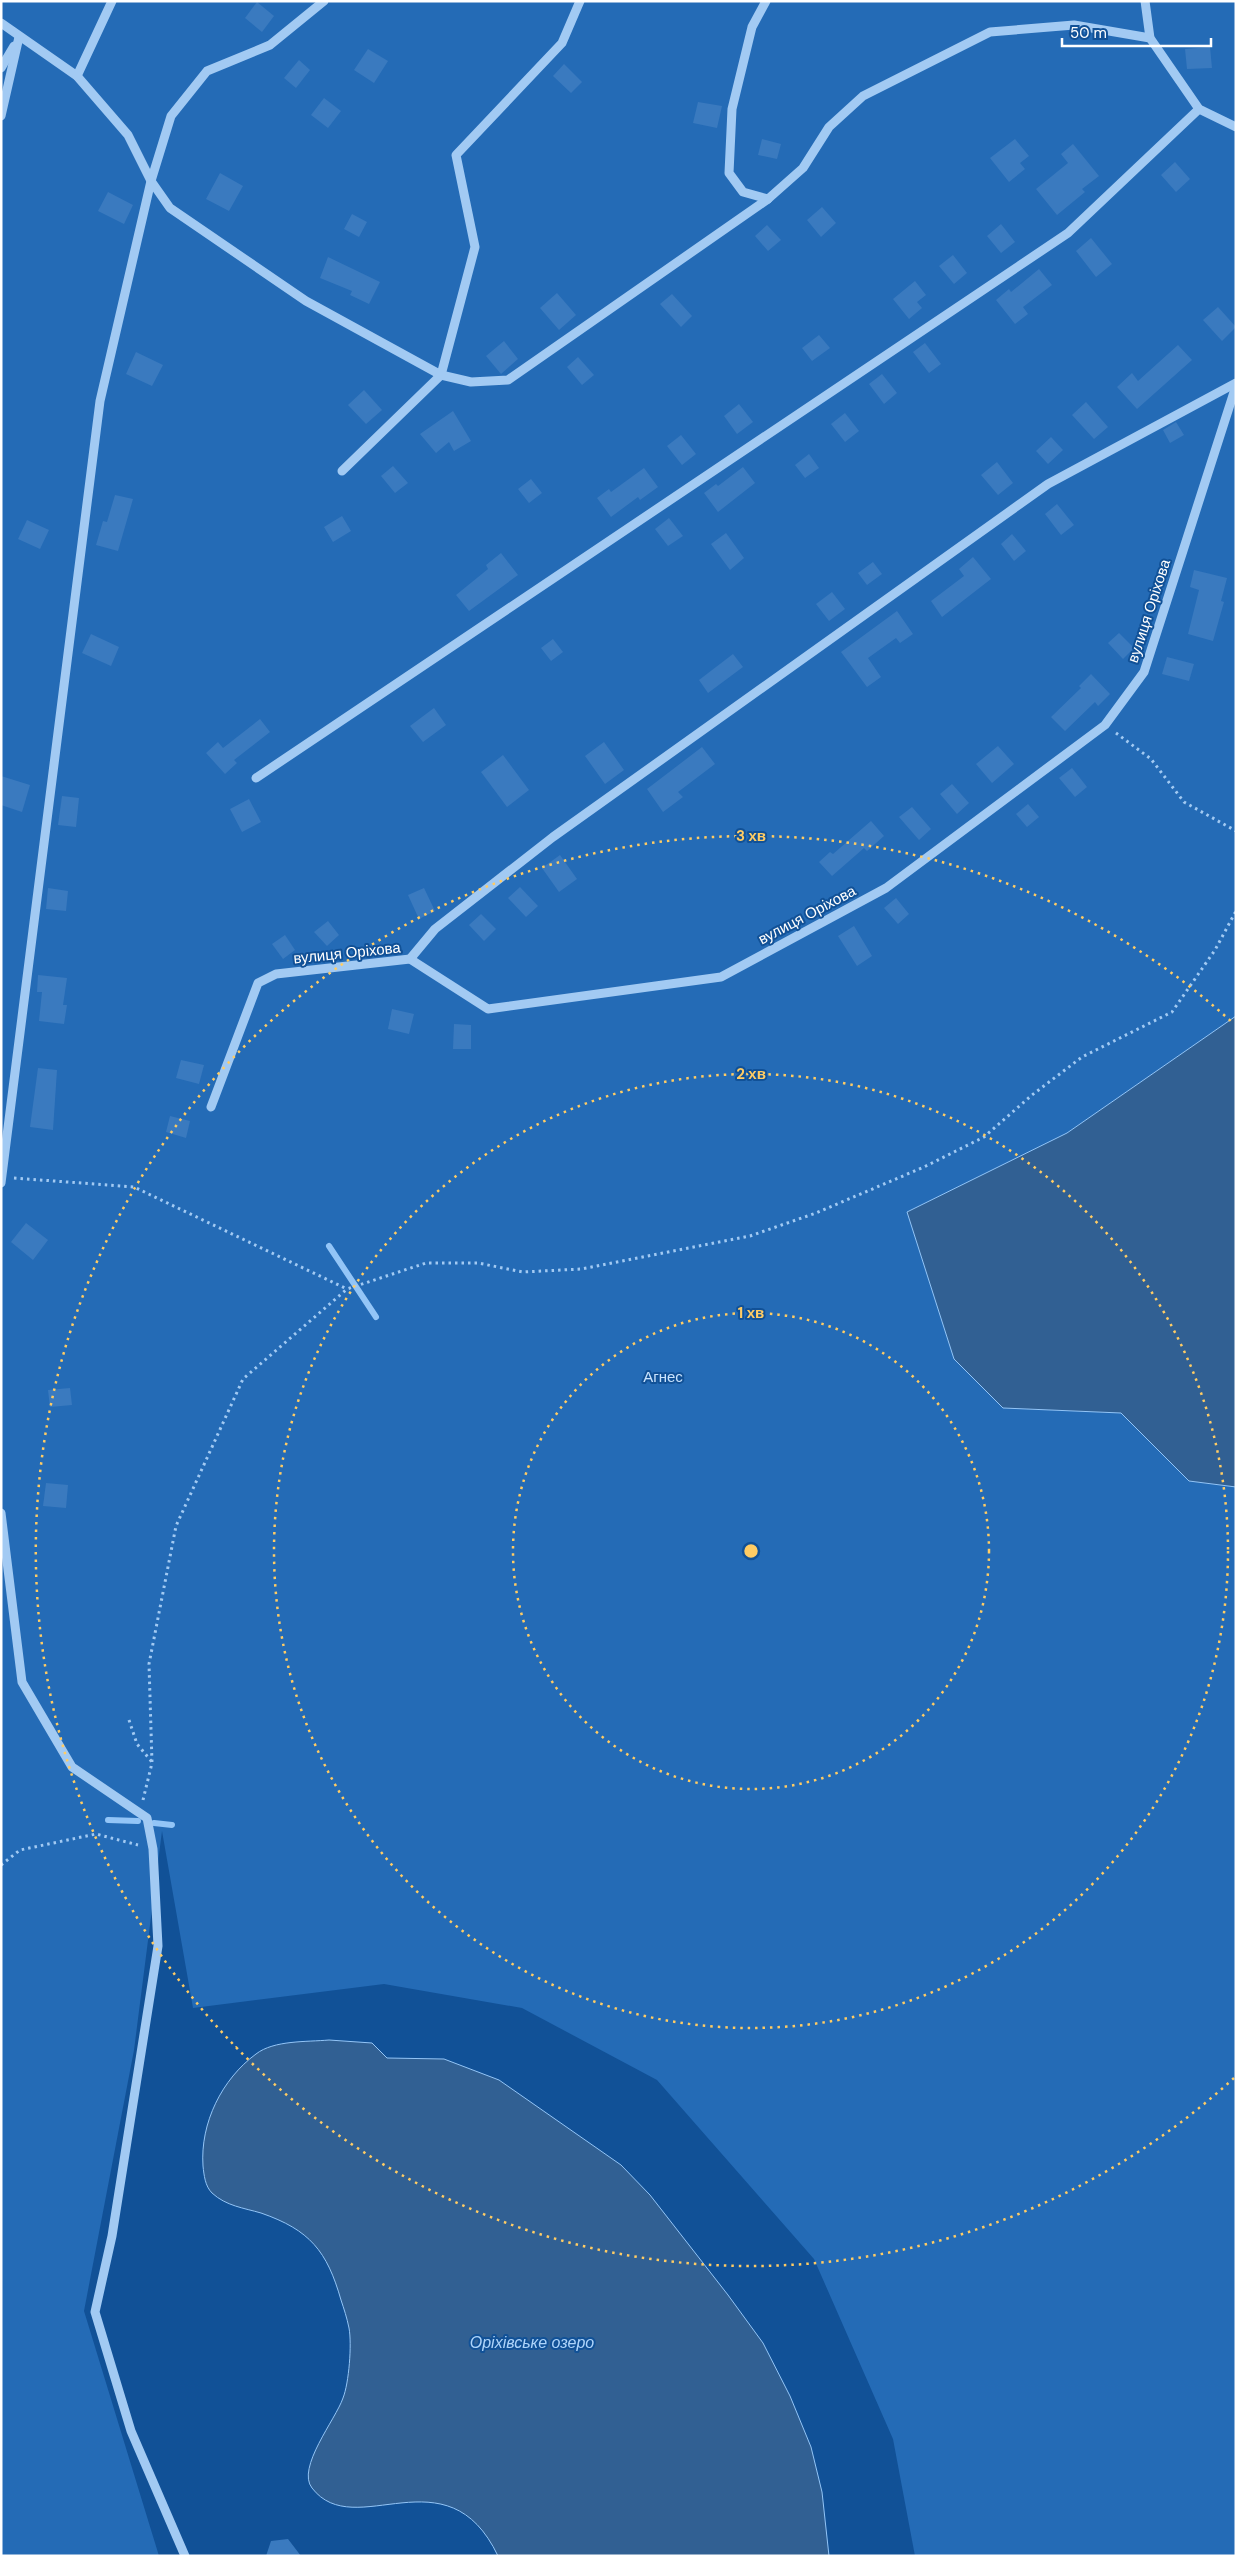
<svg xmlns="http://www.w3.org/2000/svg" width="1237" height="2557" font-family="'DM Sans',sans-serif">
	<rect width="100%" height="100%" fill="#115197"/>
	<path fill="#246bb6" d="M1,1H1236V1016L1067,1133L907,1212L1003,1408L1121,1413L1189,1481L1236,1487V2556H915L893,2439L814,2259L657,2080L522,2008L384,1984L193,2008L162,1831L134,2050L84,2311L159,2556H1Z"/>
	<g fill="#316093" stroke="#93c5f7">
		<path d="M1236,1016V1487L1189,1481L1121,1413L1003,1408L954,1359L907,1212L1067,1133Z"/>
		<path d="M329,2040L372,2043L387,2058L444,2059L499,2080L621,2165L650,2195L728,2295L763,2343L790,2396L811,2447L822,2492L829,2556H498C447,2449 355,2544 312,2488C296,2468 336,2419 343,2398C349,2383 352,2344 349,2328C347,2318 344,2309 341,2300C327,2251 310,2230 261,2213C244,2208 226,2206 212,2193C205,2186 204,2175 203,2166C200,2123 222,2079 256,2054C274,2040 307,2042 329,2040Z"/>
	</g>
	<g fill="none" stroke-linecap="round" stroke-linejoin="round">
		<g stroke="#93c5f7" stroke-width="6">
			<path d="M329,1246L376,1317"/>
			<path d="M108,1820L138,1821"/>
			<path d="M154,1823L172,1825"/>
		</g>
	</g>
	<g fill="#3a7abf">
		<path d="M257,2L274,16L262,32L245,18Z"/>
		<path d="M1210,47L1212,68L1187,69L1185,49Z"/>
		<path d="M368,49L388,61L374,83L354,70Z"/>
		<path d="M299,60L310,70L296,88L284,78Z"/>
		<path d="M564,64L582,82L571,93L553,76Z"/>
		<path d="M324,98L341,111L328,128L311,115Z"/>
		<path d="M698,102L722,106L717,128L693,123Z"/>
		<path d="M762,139L781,144L777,159L758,155Z"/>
		<path d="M1015,139L1029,156L1020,163L1025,169L1009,182L990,158Z"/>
		<path d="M1073,144L1099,176L1082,189L1085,192L1057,215L1036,189L1068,163L1061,154Z"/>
		<path d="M1175,162L1190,179L1176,192L1161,175Z"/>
		<path d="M220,173L243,186L229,211L206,199Z"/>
		<path d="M108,192L133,205L124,224L98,211Z"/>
		<path d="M822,207L836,223L821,237L807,220Z"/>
		<path d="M352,214L367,222L359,237L344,229Z"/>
		<path d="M1001,224L1015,242L1001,253L987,236Z"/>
		<path d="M767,225L781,240L768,251L755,236Z"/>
		<path d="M1091,238L1112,264L1096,277L1076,251Z"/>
		<path d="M953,255L967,273L954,284L939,266Z"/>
		<path d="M328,257L380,282L369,304L350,295L352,291L320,278Z"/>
		<path d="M1039,269L1052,285L1023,307L1028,314L1015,324L996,300L1009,289L1011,292Z"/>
		<path d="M915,281L926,295L917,302L922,308L909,319L893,299Z"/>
		<path d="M557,293L576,315L559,330L540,308Z"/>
		<path d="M672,294L692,316L681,327L660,304Z"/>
		<path d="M1218,307L1236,327L1222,341L1203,320Z"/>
		<path d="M819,335L830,348L812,361L802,348Z"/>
		<path d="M504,341L518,359L501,374L486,356Z"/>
		<path d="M925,343L941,364L929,373L913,352Z"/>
		<path d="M1178,345L1192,360L1137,409L1117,387L1132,373L1138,381Z"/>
		<path d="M136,352L163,365L152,386L126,374Z"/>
		<path d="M578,357L594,375L582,385L567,367Z"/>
		<path d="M882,374L897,393L884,404L869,384Z"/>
		<path d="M364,390L382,410L366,424L348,405Z"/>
		<path d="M1086,402L1108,427L1094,439L1072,415Z"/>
		<path d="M739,404L753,422L737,434L724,416Z"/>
		<path d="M453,411L471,441L454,451L449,442L436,453L420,434Z"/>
		<path d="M845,413L859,431L845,442L831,424Z"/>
		<path d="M1176,422L1184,435L1170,443L1163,430Z"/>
		<path d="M681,435L696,454L682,465L667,446Z"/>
		<path d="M1051,437L1063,450L1048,464L1036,451Z"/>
		<path d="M809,454L819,468L805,478L795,465Z"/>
		<path d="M997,462L1013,483L998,495L981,475Z"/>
		<path d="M393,466L408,483L395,493L381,476Z"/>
		<path d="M743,467L755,483L718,512L704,493L716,484L718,486Z"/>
		<path d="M644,468L658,487L640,500L638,497L611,517L597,498L609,489L611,492Z"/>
		<path d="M531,479L542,493L529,503L518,489Z"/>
		<path d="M115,495L133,499L118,551L96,545L103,521L107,522Z"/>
		<path d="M1057,504L1074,525L1061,535L1045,514Z"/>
		<path d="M342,516L351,531L333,542L324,527Z"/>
		<path d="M669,518L683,536L668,546L655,529Z"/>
		<path d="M27,520L49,530L40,549L18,539Z"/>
		<path d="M726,533L744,558L730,570L711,544Z"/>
		<path d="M1012,534L1026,551L1014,561L1001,544Z"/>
		<path d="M501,553L518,575L469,611L456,595L488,569L486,565Z"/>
		<path d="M973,557L991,579L942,617L931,601L964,576L959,569Z"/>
		<path d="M873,562L882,574L867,585L858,573Z"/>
		<path d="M1194,570L1227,578L1221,601L1224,602L1213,641L1188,634L1199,590L1190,587Z"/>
		<path d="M832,592L845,609L829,621L816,604Z"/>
		<path d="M897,611L913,634L900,643L896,638L868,658L881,677L867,687L841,652Z"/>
		<path d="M1119,633L1134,648L1123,659L1108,643Z"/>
		<path d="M91,634L119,647L111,666L82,653Z"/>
		<path d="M553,639L563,652L551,661L541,648Z"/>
		<path d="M733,654L743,667L708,693L699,680Z"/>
		<path d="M1167,657L1194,664L1189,681L1162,674Z"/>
		<path d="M1091,674L1110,694L1098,706L1095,702L1065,731L1051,717L1081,688L1079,686Z"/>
		<path d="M434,708L446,725L423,742L410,726Z"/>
		<path d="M260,719L270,732L234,760L237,763L225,774L206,753L218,742L223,748Z"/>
		<path d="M604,742L624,770L605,784L585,756Z"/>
		<path d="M998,746L1014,764L992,783L976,764Z"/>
		<path d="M702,747L715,764L678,792L683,797L663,812L647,789Z"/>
		<path d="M503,755L529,790L507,807L481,772Z"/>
		<path d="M1072,768L1087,787L1075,797L1059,778Z"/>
		<path d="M1,776L30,785L22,812L1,805Z"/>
		<path d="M952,784L969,803L957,814L940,794Z"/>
		<path d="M62,796L79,798L76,827L58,825Z"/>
		<path d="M249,799L261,822L242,832L230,809Z"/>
		<path d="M1028,804L1039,817L1027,827L1016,814Z"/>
		<path d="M912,807L931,829L919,840L899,817Z"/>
		<path d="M871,821L884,836L867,851L864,848L832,876L819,862L830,852L833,854Z"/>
		<path d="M560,855L577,879L559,892L542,868Z"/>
		<path d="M520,887L538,906L526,917L508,898Z"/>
		<path d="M48,888L68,891L66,911L46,909Z"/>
		<path d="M424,888L435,911L419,919L408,895Z"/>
		<path d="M896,898L909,914L898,924L884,908Z"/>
		<path d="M481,914L496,929L484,941L469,925Z"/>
		<path d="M328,921L339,935L327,946L314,932Z"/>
		<path d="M854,926L872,956L857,966L838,936Z"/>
		<path d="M285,935L295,950L283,959L272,944Z"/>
		<path d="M38,975L67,978L63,1005H67L64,1024L39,1021L42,992H37Z"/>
		<path d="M392,1009L414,1014L409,1034L388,1029Z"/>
		<path d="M454,1024L471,1025V1049H453Z"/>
		<path d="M181,1060L204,1065L199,1084L176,1078Z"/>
		<path d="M38,1068L57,1070L53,1130L30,1127Z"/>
		<path d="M170,1116L190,1121L186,1138L166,1132Z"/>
		<path d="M26,1223L48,1240L33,1260L11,1242Z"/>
		<path d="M70,1388L72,1405L50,1407L48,1390Z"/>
		<path d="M46,1483L68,1485L66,1508L43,1506Z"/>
		<path d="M288,2539L301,2556H266L271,2541Z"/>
	</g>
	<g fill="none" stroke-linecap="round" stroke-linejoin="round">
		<g stroke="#a2caf3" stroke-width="3" stroke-dasharray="2.5 4" stroke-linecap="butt">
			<path d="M1116,733L1151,759L1184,802L1236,831"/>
			<path d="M14,1178L134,1187L347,1289"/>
			<path d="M129,1720L137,1744L152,1762"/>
			<path d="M143,1800L152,1763L149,1664L176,1526L243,1379L347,1289L426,1263H478L523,1272L581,1269L750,1236L816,1213L924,1167L984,1137L1032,1095L1082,1057L1172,1012L1215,950L1236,911"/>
			<path d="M1,1865L20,1850L96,1834L138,1845"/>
		</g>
		<g stroke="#a2caf3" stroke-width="9">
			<path d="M766,1L752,27L732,109L729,173L743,192L768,199"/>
			<path d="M1145,1L1150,38L1199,109L1236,127"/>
			<path d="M1,23L77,76L128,135L151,181L170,208L306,301L441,375L471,382L508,380L768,199L803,168L829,127L863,96L990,32L1074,25L1150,38"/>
			<path d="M1,68L14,46"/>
			<path d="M77,76L112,1"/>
			<path d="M1,116L19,37"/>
			<path d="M342,471L441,375L475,247L456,155L562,43L580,1"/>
			<path d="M256,778L1068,233L1199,109"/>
			<path d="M410,959L435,929L553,837L1048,484L1236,383"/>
			<path d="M211,1107L258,983L276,974L410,959L488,1009L721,977L886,888L1105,725L1144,672L1236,386"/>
			<path d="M1,1183L100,401L151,181L171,116L207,71L270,45L324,1"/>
			<path d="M1,1513L22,1682L72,1767L147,1818L153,1849L158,1946L112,2236L95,2312L131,2431L185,2556"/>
		</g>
	</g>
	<g fill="none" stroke="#ffcc64" stroke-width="2.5" stroke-dasharray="2.5 5">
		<circle cx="751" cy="1551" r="238"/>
		<circle cx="751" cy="1551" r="477"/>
		<path d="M1234 2078A715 715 0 1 1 1234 1024"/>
	</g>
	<g text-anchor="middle" stroke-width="4" stroke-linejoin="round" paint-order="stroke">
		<g font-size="15" fill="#fff" stroke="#115197">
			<text transform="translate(1149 611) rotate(-72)" y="5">вулиця Оріхова</text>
			<text transform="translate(807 915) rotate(-28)" y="5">вулиця Оріхова</text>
			<text transform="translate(347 953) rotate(-6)" y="5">вулиця Оріхова</text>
		</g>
		<g font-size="15" fill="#c9e3fd" stroke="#115197">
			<text x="663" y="1382">Агнес</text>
		</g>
		<g font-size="16" font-style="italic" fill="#aed4fa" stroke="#115197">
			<text x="532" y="2348">Оріхівське озеро</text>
		</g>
	</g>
	<circle cx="751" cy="1551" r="8" fill="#ffcc64" stroke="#115197" stroke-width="2.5"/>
	<g font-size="15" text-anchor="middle" font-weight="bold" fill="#ffcc64" stroke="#115197" stroke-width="4" stroke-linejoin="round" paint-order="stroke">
		<text x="751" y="841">3 хв</text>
		<text x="751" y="1079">2 хв</text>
		<text x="751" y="1318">1 хв</text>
	</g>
	<rect width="1237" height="2557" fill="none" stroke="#ffffff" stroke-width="5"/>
	<path d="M1062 38v8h149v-8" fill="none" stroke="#ffffff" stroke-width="2.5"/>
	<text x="1070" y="38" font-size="15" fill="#ffffff" stroke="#115197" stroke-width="4" paint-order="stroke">50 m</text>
</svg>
